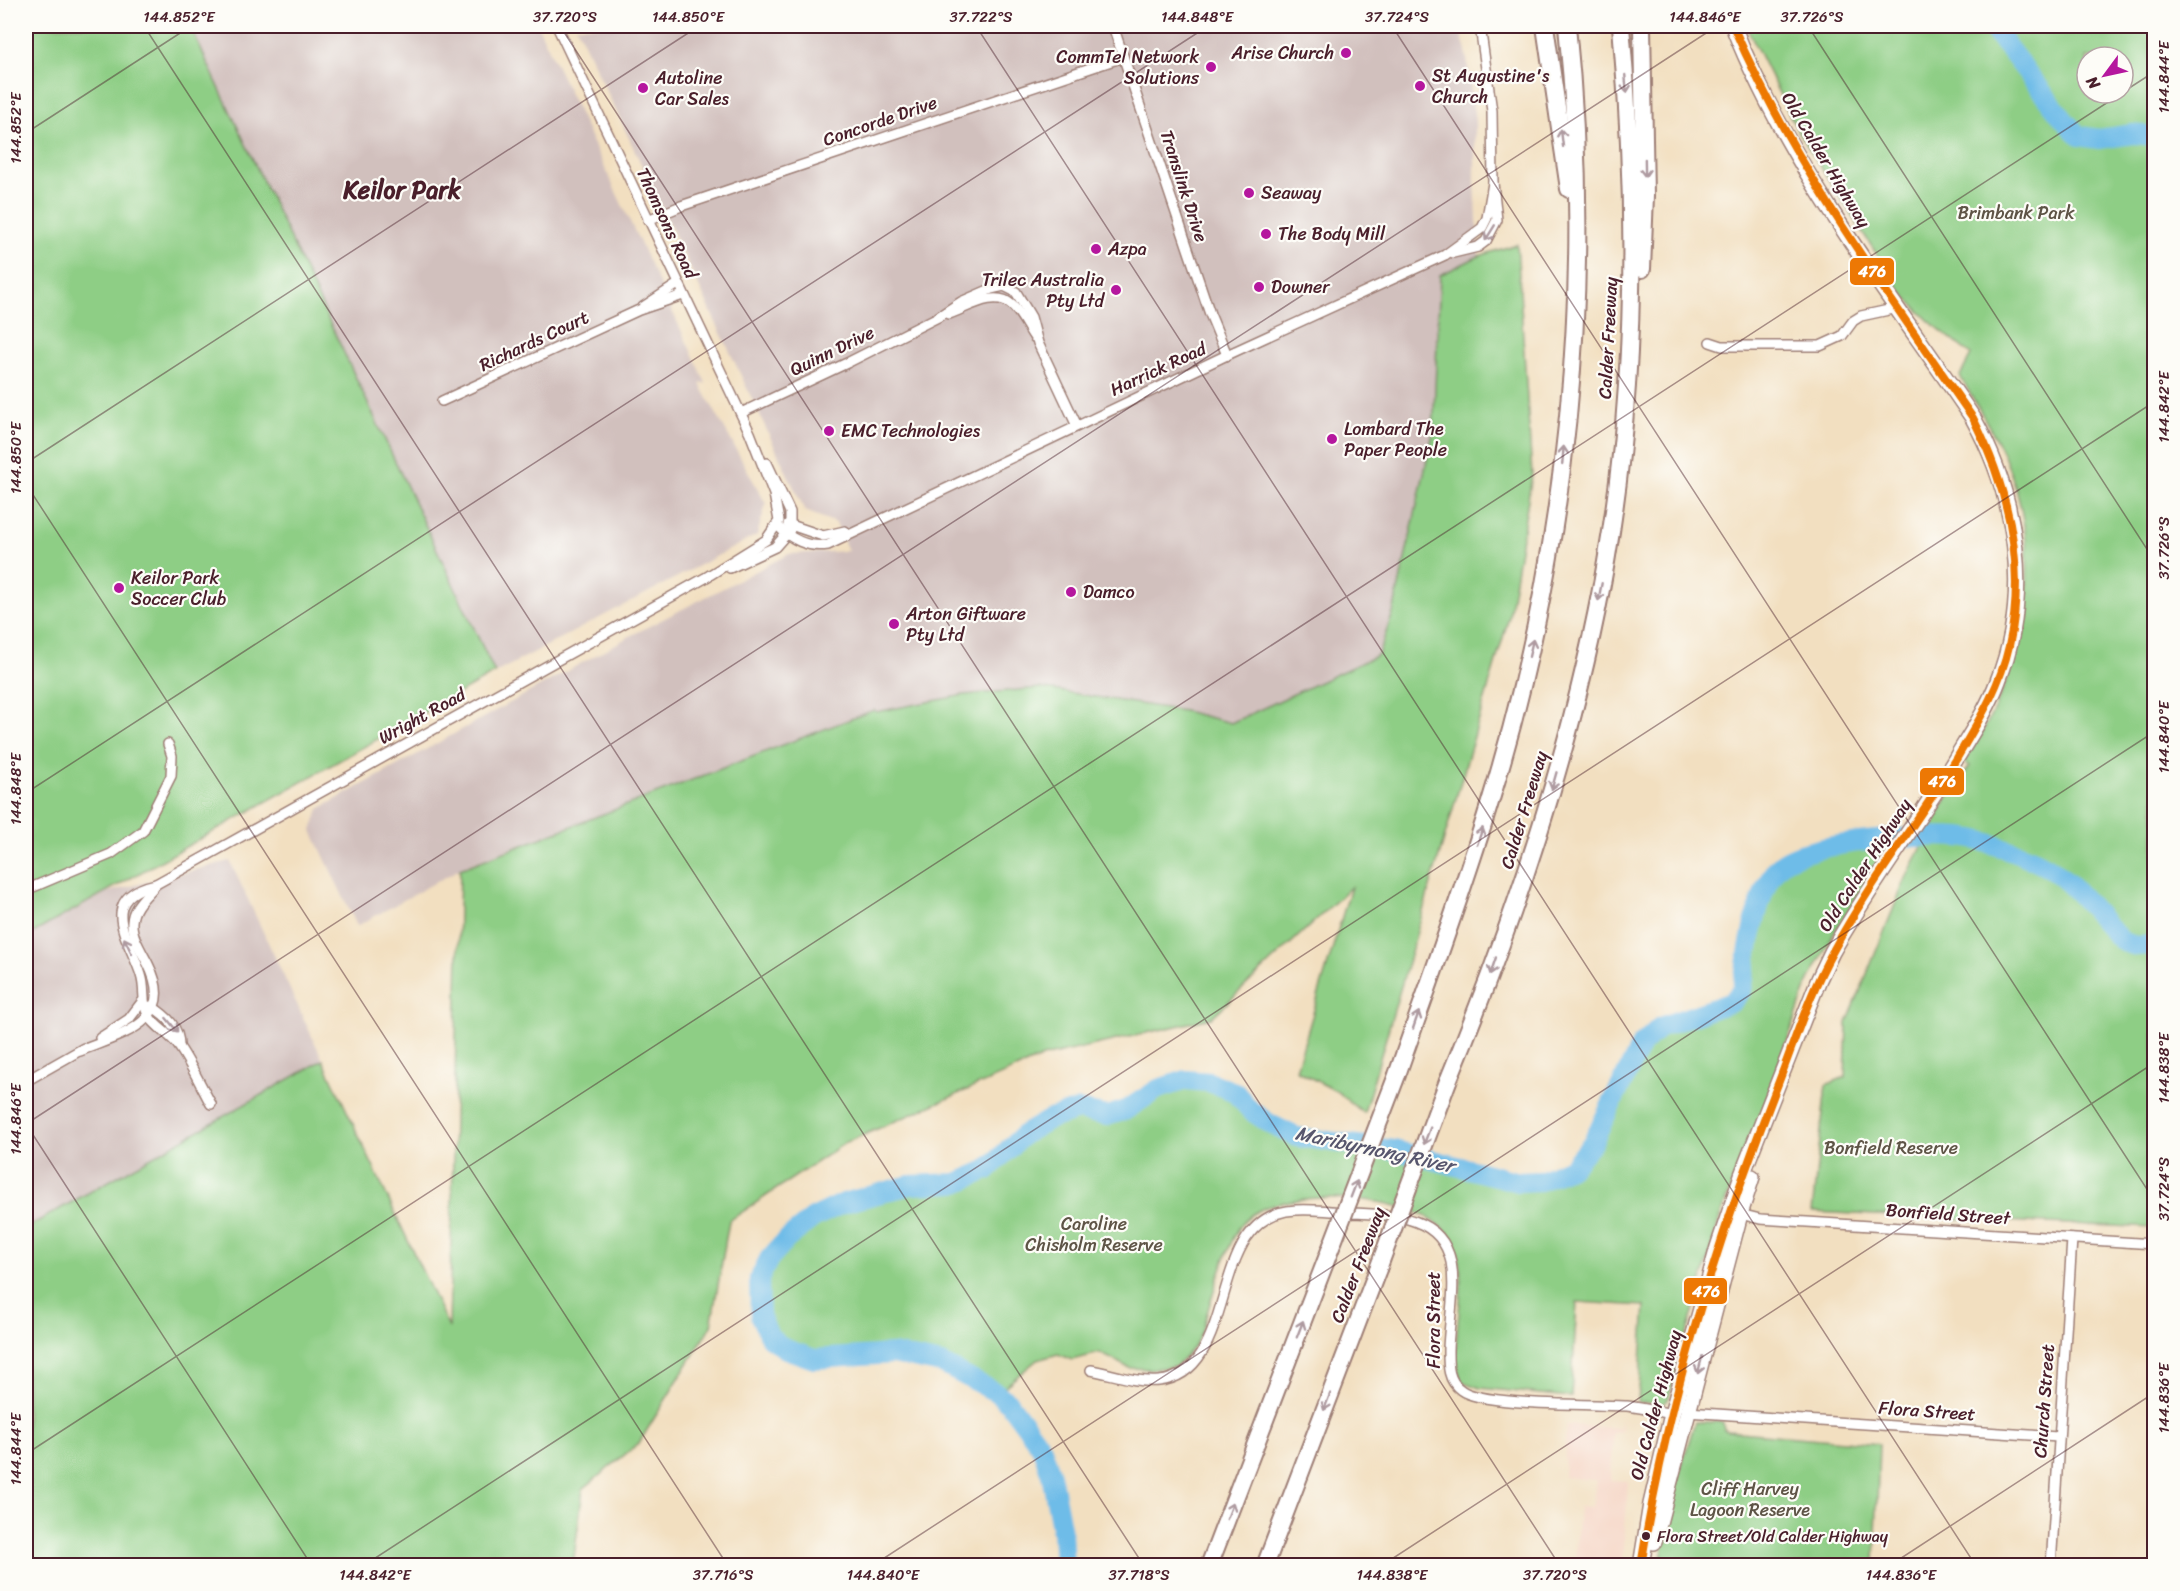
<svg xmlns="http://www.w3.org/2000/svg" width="2180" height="1591" font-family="Sriracha,sans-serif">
	<rect width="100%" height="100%" fill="#fdfcf7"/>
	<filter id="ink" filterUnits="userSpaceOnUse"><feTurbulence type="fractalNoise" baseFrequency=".0167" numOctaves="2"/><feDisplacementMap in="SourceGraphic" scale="12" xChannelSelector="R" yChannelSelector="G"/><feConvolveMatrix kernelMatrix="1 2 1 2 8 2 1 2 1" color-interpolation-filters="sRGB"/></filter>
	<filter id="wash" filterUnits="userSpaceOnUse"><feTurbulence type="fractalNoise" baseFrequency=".008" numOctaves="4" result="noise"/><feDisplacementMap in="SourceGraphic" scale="24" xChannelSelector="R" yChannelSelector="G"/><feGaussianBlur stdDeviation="1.35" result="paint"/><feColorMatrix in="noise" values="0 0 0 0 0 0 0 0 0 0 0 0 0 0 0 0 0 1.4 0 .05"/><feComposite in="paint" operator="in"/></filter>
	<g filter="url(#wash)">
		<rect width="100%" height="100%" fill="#f2dfc0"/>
		<path fill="#f5d3c2" d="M1621,1419L1622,1431L1613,1432L1610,1477L1611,1480L1628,1481L1623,1565H1575L1579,1507L1592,1508L1596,1480L1564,1477L1566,1427L1568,1425L1620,1428Z"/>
		<g fill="#d1c0bd">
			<path d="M190,26H538L706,383L700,384L766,504L757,535L495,673Z"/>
			<path d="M576,26H1459L1466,51L1475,122V182L1479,256L1440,275L1433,433L1393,613L1378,655L1231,723L1184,711L1040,688L876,712L874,710L463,867L357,926L312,831L319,809L632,635L789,554L848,551L836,523L805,511Z"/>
			<path d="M230,861L323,1060L26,1228V937L108,892Z"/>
		</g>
		<g fill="#8ece85" stroke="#6c7658" stroke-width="1.5" fill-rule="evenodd">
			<path d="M26,26H190L495,673L26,937Z"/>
			<path d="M1746,26H2154V1228L1812,1212L1826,1085L1845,1077L1847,1023L1905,880L1947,798L1970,766L1964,762C2025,671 2049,560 2004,456C1991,428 1975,402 1960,376L1971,355L1928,320L1901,292L1798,132ZM2087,57H2123V93H2087Z"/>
			<path d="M1517,244L1532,475L1509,617L1364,1113L1336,1091L1296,1070L1351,887L1211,1018L1043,1057L845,1143L729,1221L711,1326L639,1443L583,1489L573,1565H26V1228L323,1060L449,1328L460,869L874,710L876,712L964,695L1040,688L1184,711L1231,723L1378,655L1393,613L1433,433L1440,275L1479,256Z"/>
			<path d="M1884,839H1895L1833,934L1807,985L1758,1124L1749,1136L1719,1220L1668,1400L1662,1404L1638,1402L1645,1306L1577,1302L1571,1397L1480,1388L1463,1382C1443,1352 1475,1280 1453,1240C1428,1193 1283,1184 1246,1219C1227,1238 1210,1305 1201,1333L1195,1345L1177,1366L1153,1369L1129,1368L1100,1353L1072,1360L1058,1354L1037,1360L997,1393L942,1364L893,1354L814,1359L786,1349L770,1338L760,1316L759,1279L769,1259L786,1240L813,1218L844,1203L910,1185L957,1183L987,1170L1023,1135L1050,1119L1078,1110L1107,1116L1126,1110L1158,1089L1186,1080L1209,1082L1235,1092L1251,1112L1272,1125L1297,1137L1394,1150L1518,1182L1541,1181L1572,1167L1592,1143L1641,1045L1660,1027L1732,1002L1742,990L1763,888L1779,866L1791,857L1822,847Z"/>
			<path d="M1695,1422H1723L1724,1430L1727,1431L1879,1444L1875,1565L1660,1566L1671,1500Z"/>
		</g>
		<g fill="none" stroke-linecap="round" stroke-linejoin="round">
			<g stroke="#6ebce8" stroke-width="20">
				<path d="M1991,26L2065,121L2079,136L2099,139L2133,134L2154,136"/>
				<path d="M1064,1566L1062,1532L1051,1475L1042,1448L1009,1403L997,1393L942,1364L893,1354L814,1359L786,1349L770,1338L760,1316L759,1279L769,1259L786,1240L813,1218L844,1203L910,1185L957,1183L987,1170L1023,1135L1050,1119L1078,1110L1107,1116L1126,1110L1158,1089L1186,1080L1209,1082L1235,1092L1251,1111L1272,1125L1297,1137L1394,1150L1519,1182L1541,1181L1572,1167L1592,1143L1641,1045L1660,1027L1732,1002L1742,990C1747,957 1757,886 1780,865C1803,842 1934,832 1967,838C1987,841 2019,853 2037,861C2073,878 2094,915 2123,942L2136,946L2154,945"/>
			</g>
		</g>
	</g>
	<g filter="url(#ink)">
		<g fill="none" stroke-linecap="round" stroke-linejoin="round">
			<g stroke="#9e7f76" stroke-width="12">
				<g id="minor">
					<path d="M1113,26L1210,314L1227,355"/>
					<path d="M648,220L681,206L1123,57"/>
					<path d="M1453,253L1478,247L1486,241L1497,220L1493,183L1492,111L1480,26"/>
					<path d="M643,307L678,284"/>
					<path d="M949,314C967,308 995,289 1012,305C1021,313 1027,327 1034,337"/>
					<path d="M1710,342L1722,346H1820L1842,336L1853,321L1861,316L1898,308"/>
					<path d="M442,401L639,310L683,295"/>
					<path d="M741,413L847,363L938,317L961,302L991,289L1004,286L1016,292L1031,317L1038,343L1077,426"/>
					<path d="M788,524L823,536L845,531"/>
					<path d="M777,525C790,539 808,548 828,545L1227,355L1445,255L1482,228L1487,218L1493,183"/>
					<path d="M730,568L775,547L790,530V512L767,463"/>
					<path d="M26,890L111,854L143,831L171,776L172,756L168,744"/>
					<path d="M151,1006C167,1016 179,1027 179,1046"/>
					<path d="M100,1038L129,1019L142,1002"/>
					<path d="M80,1051C122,1034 178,1022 148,964C142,952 131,936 132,922C133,905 147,896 156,884"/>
					<path d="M26,1081L84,1048"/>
					<path d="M211,1104C201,1086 192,1066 180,1048C172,1035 156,1028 148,1015C141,1001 146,990 141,975C131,942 94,898 156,884L705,578L766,540L779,521L774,494L750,433L557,26"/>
					<path d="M1740,1214L1760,1219L2154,1244"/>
					<path d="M1091,1370C1113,1374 1136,1383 1159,1381C1243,1372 1203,1214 1296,1210C1314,1209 1333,1211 1351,1213C1390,1215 1441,1214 1451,1262C1456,1289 1449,1321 1448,1349C1448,1364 1447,1380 1461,1390C1481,1406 1595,1404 1627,1406C1642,1408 1657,1411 1672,1414"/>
					<path d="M1687,1412L2058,1437"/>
					<path d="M2051,1566L2072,1239"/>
				</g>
			</g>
			<g stroke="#9e7f76" stroke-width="18">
				<g id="primary">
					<path d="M1654,1542L1740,1214L1752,1177"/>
					<path d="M1641,1566L1651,1504L1672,1414L1718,1247L1742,1175L1819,979L1832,952C1870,884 1918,823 1957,757C1972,732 1988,708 1998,681C2032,595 2017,497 1973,418C1887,291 1790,169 1733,26"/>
				</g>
			</g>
			<g stroke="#9e7f76" stroke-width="20">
				<g id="motorway">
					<path d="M1545,26L1569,189"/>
					<path d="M1642,269L1645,196L1642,26"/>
					<path d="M1397,1075C1429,983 1463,892 1491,799C1568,549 1594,285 1567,26"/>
					<path d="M1448,1081C1517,914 1575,740 1606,562C1637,385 1637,204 1621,26"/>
					<path d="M1209,1566L1325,1263"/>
					<path d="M1265,1566L1378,1269"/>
				</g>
			</g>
			<use href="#minor" stroke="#fff" stroke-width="9"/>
			<use href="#primary" stroke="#fff" stroke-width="15"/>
			<use href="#motorway" stroke="#fff" stroke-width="16"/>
			<g stroke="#9e7f76" stroke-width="20" stroke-linecap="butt">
				<g id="motorway-bridge">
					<path d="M1325,1263L1397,1075"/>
					<path d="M1378,1269L1448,1081"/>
				</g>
			</g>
			<use href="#motorway-bridge" stroke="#fff" stroke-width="16"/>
			<g stroke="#fdfcf7" stroke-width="12">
				<path id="bus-1" d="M1641,1566C1667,1402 1716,1242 1776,1089C1794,1043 1809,994 1833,951C1869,884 1917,823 1957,758C1978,722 2000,687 2009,646C2027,566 2009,490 1973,418C1885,291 1795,168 1733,26"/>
			</g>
			<use href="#bus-1" stroke="#ed7804" stroke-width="8"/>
		</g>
		<defs><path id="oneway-shaft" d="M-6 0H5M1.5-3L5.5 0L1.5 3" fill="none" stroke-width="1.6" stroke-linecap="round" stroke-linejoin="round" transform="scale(1.5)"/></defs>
		<g stroke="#ae9aa0">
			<use href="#oneway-shaft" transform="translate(1626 84) rotate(85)"/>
			<use href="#oneway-shaft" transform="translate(1562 138) rotate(-97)"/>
			<use href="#oneway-shaft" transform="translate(1645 168) rotate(89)"/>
			<use href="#oneway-shaft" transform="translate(1490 233) rotate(122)"/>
			<use href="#oneway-shaft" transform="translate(1563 455) rotate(-85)"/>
			<use href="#oneway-shaft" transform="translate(1600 592) rotate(101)"/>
			<use href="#oneway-shaft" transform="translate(1531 648) rotate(-77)"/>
			<use href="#oneway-shaft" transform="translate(1554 781) rotate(106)"/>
			<use href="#oneway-shaft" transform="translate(1480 836) rotate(-72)"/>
			<use href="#oneway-shaft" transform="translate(128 946) rotate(-116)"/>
			<use href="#oneway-shaft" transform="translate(1493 966) rotate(109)"/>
			<use href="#oneway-shaft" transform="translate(1416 1020) rotate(-71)"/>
			<use href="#oneway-shaft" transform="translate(172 1025) rotate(51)"/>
			<use href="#oneway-shaft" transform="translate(1427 1136) rotate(111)"/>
			<use href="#oneway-shaft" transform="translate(1354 1189) rotate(-69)"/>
			<use href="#oneway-shaft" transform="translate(1300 1329) rotate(-69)"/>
			<use href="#oneway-shaft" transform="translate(1700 1365) rotate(105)"/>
			<use href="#oneway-shaft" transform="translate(1327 1402) rotate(111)"/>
			<use href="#oneway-shaft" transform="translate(1230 1511) rotate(-69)"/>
		</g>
	</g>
	<path fill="none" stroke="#4a1f2b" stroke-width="1.5" stroke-opacity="0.45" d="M144,26L1144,1566M560,26L1560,1566M976,26L1976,1566M1392,26L2154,1200M1808,26L2154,560M2123,92L2154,72M26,133L191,26M26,463L699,26M26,484L728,1566M26,793L1208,26M26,1124L1717,26M26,1124L312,1566M26,1454L2122,93M363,1566L2154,402M872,1566L2154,732M1381,1566L2154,1063M1889,1566L2154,1393"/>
	<g fill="#b5179e" stroke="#fdfcf7" stroke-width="2">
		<circle cx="1346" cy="53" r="6"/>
		<circle cx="1211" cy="67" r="6"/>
		<circle cx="1420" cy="86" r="6"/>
		<circle cx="643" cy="88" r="6"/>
		<circle cx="1249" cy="193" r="6"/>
		<circle cx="1266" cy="234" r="6"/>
		<circle cx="1096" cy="249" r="6"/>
		<circle cx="1259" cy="287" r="6"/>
		<circle cx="1116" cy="290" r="6"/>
		<circle cx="829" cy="431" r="6"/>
		<circle cx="1332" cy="439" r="6"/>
		<circle cx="119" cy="588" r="6"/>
		<circle cx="1071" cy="592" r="6"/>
		<circle cx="894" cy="624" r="6"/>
	</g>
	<circle fill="#4a1f2b" stroke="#fdfcf7" stroke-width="2" cx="1646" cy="1536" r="5"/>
	<g text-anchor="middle" stroke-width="4.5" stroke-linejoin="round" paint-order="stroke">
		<g font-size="16" fill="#4a1f2b" stroke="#fdfcf7" text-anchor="start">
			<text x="1657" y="1542">Flora Street/Old Calder Highway</text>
		</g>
		<g font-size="18" fill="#4a1f2b" stroke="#fdfcf7" text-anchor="start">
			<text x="1334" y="59" text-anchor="end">Arise Church</text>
			<text x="1199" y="63" text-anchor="end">CommTel Network<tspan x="1199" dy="21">Solutions</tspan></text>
			<text x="1432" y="82">St Augustine's<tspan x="1432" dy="21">Church</tspan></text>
			<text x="655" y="84">Autoline<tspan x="655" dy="21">Car Sales</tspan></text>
			<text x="1261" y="199">Seaway</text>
			<text x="1278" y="240">The Body Mill</text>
			<text x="1108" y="255">Azpa</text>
			<text x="1104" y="286" text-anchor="end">Trilec Australia<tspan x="1104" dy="21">Pty Ltd</tspan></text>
			<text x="1271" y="293">Downer</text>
			<text x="1344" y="435">Lombard The<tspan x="1344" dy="21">Paper People</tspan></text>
			<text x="841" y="437">EMC Technologies</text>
			<text x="131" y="584">Keilor Park<tspan x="131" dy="21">Soccer Club</tspan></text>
			<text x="1083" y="598">Damco</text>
			<text x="906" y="620">Arton Giftware<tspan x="906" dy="21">Pty Ltd</tspan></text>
		</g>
		<g font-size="18" fill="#4a1f2b" stroke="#fdfcf7">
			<text transform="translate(880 121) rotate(-19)" y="6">Concorde Drive</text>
			<text transform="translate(1826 160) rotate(59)" y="6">Old Calder Highway</text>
			<text transform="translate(1184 186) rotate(72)" y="6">Translink Drive</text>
			<text transform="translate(667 223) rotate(65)" y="6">Thomsons Road</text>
			<text transform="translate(1608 338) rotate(-87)" y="6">Calder Freeway</text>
			<text transform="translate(534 341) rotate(-25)" y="6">Richards Court</text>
			<text transform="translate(832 351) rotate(-26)" y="6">Quinn Drive</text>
			<text transform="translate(1158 369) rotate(-25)" y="6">Harrick Road</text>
			<text transform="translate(422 716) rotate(-29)" y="6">Wright Road</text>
			<text transform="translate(1524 810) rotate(-73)" y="6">Calder Freeway</text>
			<text transform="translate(1865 865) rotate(-57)" y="6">Old Calder Highway</text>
			<text transform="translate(1948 1214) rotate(4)" y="6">Bonfield Street</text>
			<text transform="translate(1358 1265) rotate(-69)" y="6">Calder Freeway</text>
			<text transform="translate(1434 1320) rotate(-90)" y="6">Flora Street</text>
			<text transform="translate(2044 1401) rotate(-86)" y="6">Church Street</text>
			<text transform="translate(1656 1405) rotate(-75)" y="6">Old Calder Highway</text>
			<text transform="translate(1927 1411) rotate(4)" y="6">Flora Street</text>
		</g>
		<g font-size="18" fill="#5e5446" stroke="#fdfcf7">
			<text x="2016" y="219">Brimbank Park</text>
			<text x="1891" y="1154">Bonfield Reserve</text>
			<text x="1094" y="1230">Caroline<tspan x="1094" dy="21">Chisholm Reserve</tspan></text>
			<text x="1750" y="1495">Cliff Harvey<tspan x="1750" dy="21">Lagoon Reserve</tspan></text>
		</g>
		<g font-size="20" font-style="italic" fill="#57566d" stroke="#fdfcf7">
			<text transform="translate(1375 1149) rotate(12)" y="7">Maribyrnong River</text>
		</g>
		<g font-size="24" font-weight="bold" fill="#4a1f2b" stroke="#fdfcf7">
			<text x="402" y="198">Keilor Park</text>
		</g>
	</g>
	<g stroke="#fdfcf7" stroke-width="2">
		<rect x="1849" y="257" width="46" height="29" rx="6" fill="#ed7804"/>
		<rect x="1919" y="767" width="46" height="29" rx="6" fill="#ed7804"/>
		<rect x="1683" y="1277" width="45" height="28" rx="6" fill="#ed7804"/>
	</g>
	<g font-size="16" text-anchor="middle" font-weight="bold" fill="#fff">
		<text x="1872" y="277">476</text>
		<text x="1942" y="787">476</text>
		<text x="1706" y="1297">476</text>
	</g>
	<rect width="2180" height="1591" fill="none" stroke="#fdfcf7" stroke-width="66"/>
	<g transform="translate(2105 75) rotate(237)"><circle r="28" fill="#fdfcf7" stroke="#b5a4a5" stroke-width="1.5"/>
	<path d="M0-4.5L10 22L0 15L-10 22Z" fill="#b5179e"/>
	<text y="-9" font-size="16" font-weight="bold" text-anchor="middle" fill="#4a1f2b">N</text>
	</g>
	<rect x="33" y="33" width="2114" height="1525" fill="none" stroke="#4a1f2b" stroke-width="2"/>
	<g font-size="15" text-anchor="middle" fill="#4a1f2b">
		<text x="179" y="22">144.852°E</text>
		<text x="565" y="22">37.720°S</text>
		<text x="688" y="22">144.850°E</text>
		<text x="981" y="22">37.722°S</text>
		<text x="1197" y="22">144.848°E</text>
		<text x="1397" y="22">37.724°S</text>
		<text x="1705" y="22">144.846°E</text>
		<text x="1812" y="22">37.726°S</text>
		<text transform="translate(2164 77) rotate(-90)" y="5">144.844°E</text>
		<text transform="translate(16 128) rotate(-90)" y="5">144.852°E</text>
		<text transform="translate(2164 407) rotate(-90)" y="5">144.842°E</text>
		<text transform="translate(16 458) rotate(-90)" y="5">144.850°E</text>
		<text transform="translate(2164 548) rotate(-90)" y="5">37.726°S</text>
		<text transform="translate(2164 737) rotate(-90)" y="5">144.840°E</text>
		<text transform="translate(16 789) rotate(-90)" y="5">144.848°E</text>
		<text transform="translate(2164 1068) rotate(-90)" y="5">144.838°E</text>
		<text transform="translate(16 1119) rotate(-90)" y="5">144.846°E</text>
		<text transform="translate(2164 1189) rotate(-90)" y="5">37.724°S</text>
		<text transform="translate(2164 1398) rotate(-90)" y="5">144.836°E</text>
		<text transform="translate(16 1449) rotate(-90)" y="5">144.844°E</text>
		<text x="375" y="1580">144.842°E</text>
		<text x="723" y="1580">37.716°S</text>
		<text x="883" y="1580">144.840°E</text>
		<text x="1139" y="1580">37.718°S</text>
		<text x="1392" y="1580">144.838°E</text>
		<text x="1555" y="1580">37.720°S</text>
		<text x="1901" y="1580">144.836°E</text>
	</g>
</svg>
